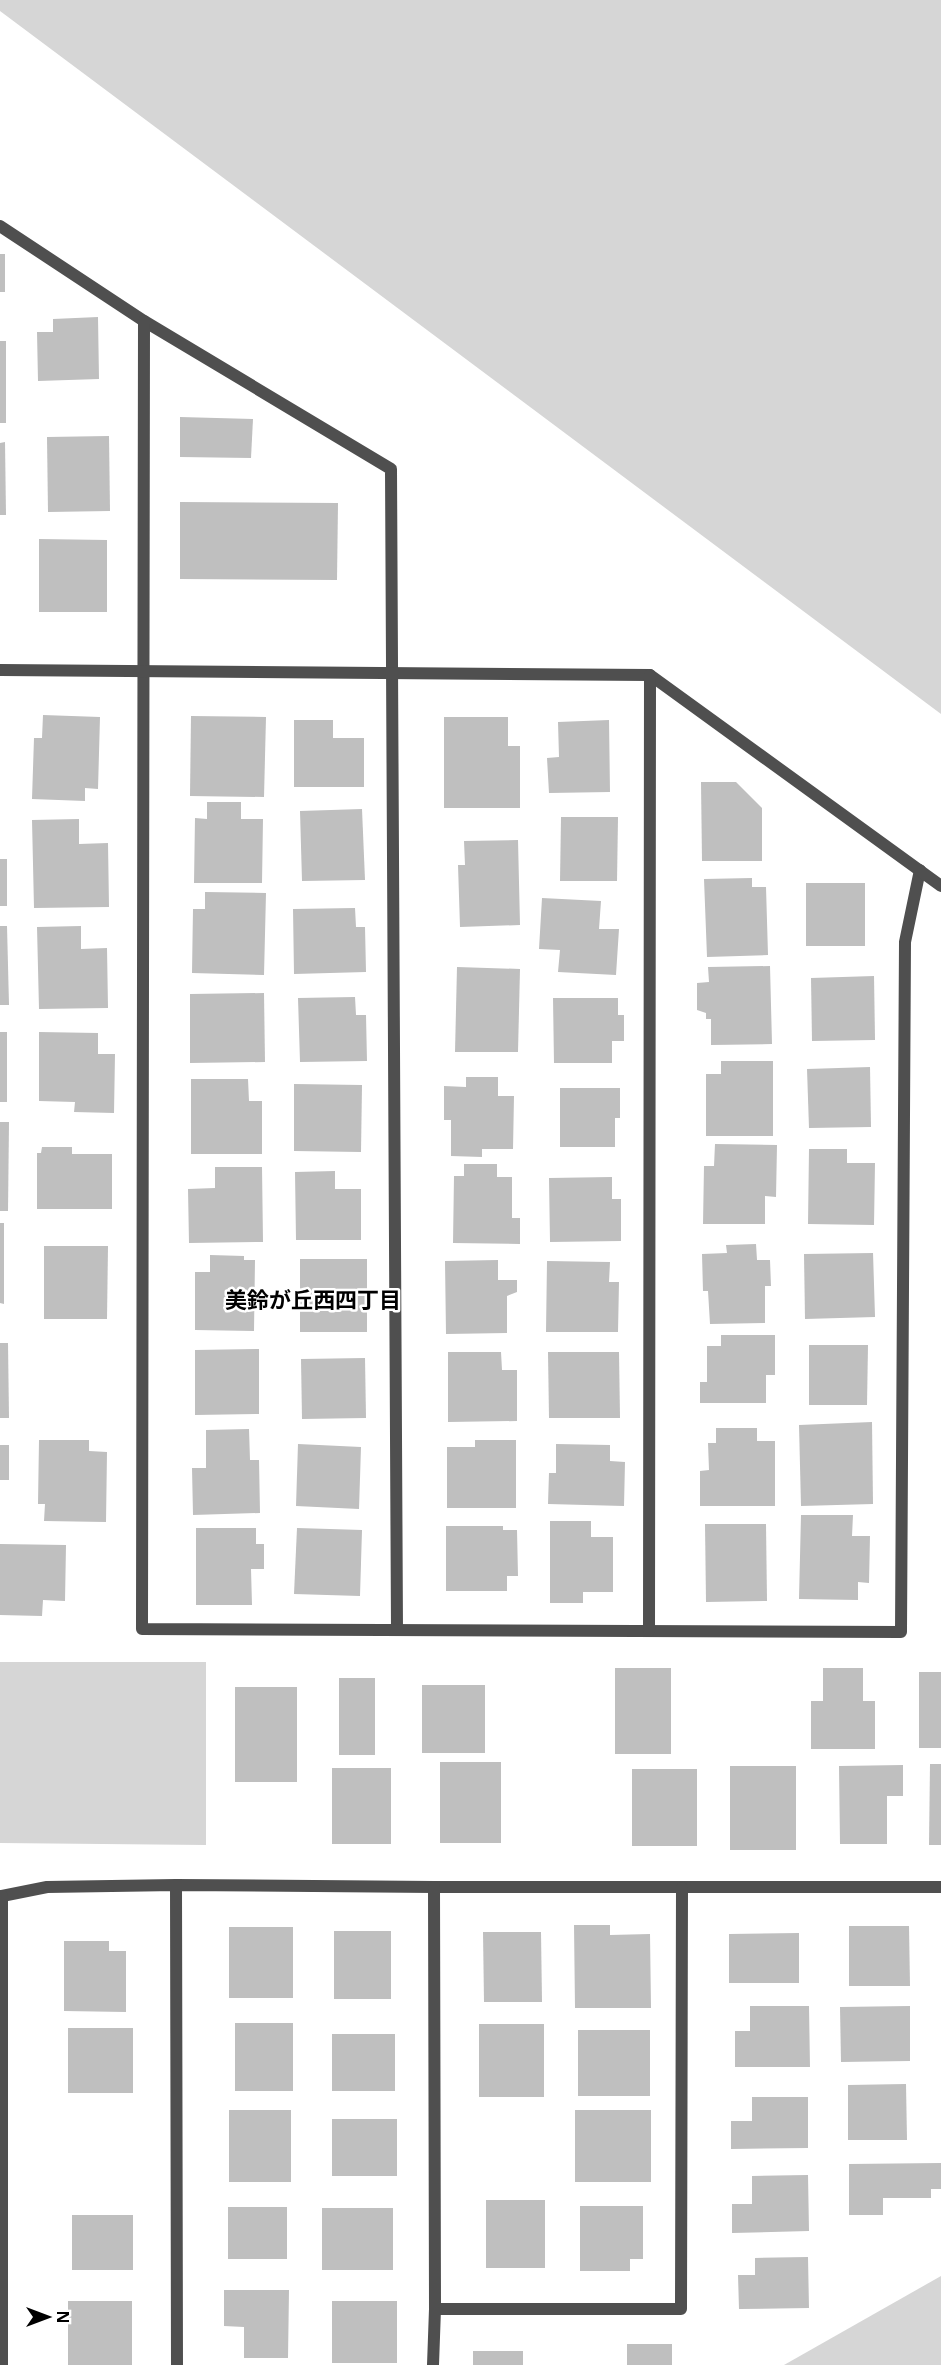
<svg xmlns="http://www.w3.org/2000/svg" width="941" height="2365" font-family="'Noto Sans','Noto Sans JP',sans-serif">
	<rect width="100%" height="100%" fill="#fff"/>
	<g fill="#d6d6d6">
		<path d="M0,0H941V714L0,11Z"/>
		<path d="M0,1662H206V1845L0,1843Z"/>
		<path d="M941,2276V2365H784Z"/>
	</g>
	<g fill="#bfbfbf">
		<rect x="0" y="254" width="5" height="38"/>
		<path d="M98,317L99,379L38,381L37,332H53V319Z"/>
		<rect x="0" y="341" width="6" height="82"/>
		<path d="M180,417L253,419L251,458L180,457Z"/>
		<path d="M109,436L110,511L48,512L47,437Z"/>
		<path d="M5,442L6,515H0V443Z"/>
		<path d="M180,502L338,503L337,580L180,579Z"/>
		<path d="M39,539L107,540V612H39Z"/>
		<path d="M43,715L100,717L98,789L85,788V801L32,799L34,738H42Z"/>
		<path d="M191,716L266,717L264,797L190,796Z"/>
		<path d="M444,717H508V746H520V808H444Z"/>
		<path d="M294,720H333V738H364V787H294Z"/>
		<path d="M609,720L610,792L549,793L547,758L559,757L558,722Z"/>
		<path d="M701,782H736L762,808V861H702Z"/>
		<path d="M207,802H241V819H263L262,883H194L195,818L207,819Z"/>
		<path d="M362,809L365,880L302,881L300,811Z"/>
		<path d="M561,817H618L617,881H560Z"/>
		<path d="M79,819V844L108,843L109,907L34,908L32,820Z"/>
		<path d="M518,840L520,925L460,927L458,865H465L464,841Z"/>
		<rect x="0" y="859" width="7" height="47"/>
		<path d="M752,878V887H766L768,955L707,957L704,879Z"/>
		<rect x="806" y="883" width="59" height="63"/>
		<path d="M205,892L266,893L264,975L192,973L193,909H205Z"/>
		<path d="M542,898L601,901L599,929H619L616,975L558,972L560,950L539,949Z"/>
		<path d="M355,908L356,927H365L366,972L294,974L293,909Z"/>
		<path d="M0,926H7L9,1005H0Z"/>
		<path d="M81,926V949L107,948L108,1008L39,1009L37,927Z"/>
		<path d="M770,966L772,1044L711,1045V1019H706V1013L697,1010V983L709,982L708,967Z"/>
		<path d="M457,967L520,969L518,1052H455Z"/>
		<path d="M874,976L875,1040L812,1041L811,978Z"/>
		<path d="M264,993L265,1062L190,1063V994Z"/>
		<path d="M355,997L356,1015H366L367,1061L300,1062L298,998Z"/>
		<path d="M553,998H618V1015H624V1041H612V1063H554Z"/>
		<rect x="0" y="1032" width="7" height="70"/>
		<path d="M39,1032L98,1033V1054H115L114,1113L74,1112L75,1102L39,1101Z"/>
		<path d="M721,1061H773V1136H706V1074H721Z"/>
		<path d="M870,1067L871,1127L809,1128L807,1069Z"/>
		<path d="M466,1077H498V1096H514L513,1149H482V1157L451,1156V1120H444V1086L466,1087Z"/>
		<path d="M191,1079H248L249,1101H262V1154H191Z"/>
		<path d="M294,1084L362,1085L361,1152L294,1151Z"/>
		<path d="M560,1088H620V1118H615V1147H560Z"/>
		<path d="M0,1122H9L8,1211H0Z"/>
		<path d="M715,1144L777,1145L776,1197L765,1196V1224H703L704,1166H714Z"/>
		<path d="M42,1147H72V1154H112V1209H37V1153H41Z"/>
		<path d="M809,1149H847V1163H875L874,1225L808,1224Z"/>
		<path d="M464,1164H497V1177H512V1218H520V1244L453,1243L454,1176H464Z"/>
		<path d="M215,1167H262L263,1242L189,1243L188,1189L215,1188Z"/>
		<path d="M335,1171V1189H361V1240H296L295,1172Z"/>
		<path d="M612,1177V1199H621V1241L550,1242L549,1178Z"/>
		<path d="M0,1223H4V1304L0,1303Z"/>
		<path d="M756,1244L757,1260H770L771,1286H765V1323L710,1324L708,1291H703L702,1254L727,1253L726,1245Z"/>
		<path d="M44,1246H108L107,1319H44Z"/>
		<path d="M873,1253L875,1317L805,1319L804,1254Z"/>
		<path d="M210,1255L244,1256V1260H255L254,1331L195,1330V1272H210Z"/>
		<rect x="300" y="1259" width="67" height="73"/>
		<path d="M498,1260V1280H517V1292L507,1296V1333L446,1334L445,1261Z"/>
		<path d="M547,1261L610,1262L609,1282H619L618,1332H546Z"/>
		<path d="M721,1335H775V1375H766V1403H700V1382H707V1346H721Z"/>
		<path d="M0,1343H8L9,1418H0Z"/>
		<path d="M809,1345H868L867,1405H809Z"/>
		<path d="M259,1349V1414L195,1415V1350Z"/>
		<path d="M448,1352H501L502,1370H517V1421L448,1422Z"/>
		<path d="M548,1352H619L620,1418H549Z"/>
		<path d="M365,1358L366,1418L302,1419L301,1359Z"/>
		<path d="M872,1422L873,1504L801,1506L799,1425Z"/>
		<path d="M716,1428H757V1441H775V1506H700V1471L709,1470L708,1443H716Z"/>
		<path d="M249,1429L250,1460H259L260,1513L193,1515L192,1468H206V1430Z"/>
		<path d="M39,1440H89V1451L107,1452L106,1522L44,1521L45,1504H38Z"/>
		<path d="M475,1440H516V1508H447V1447H475Z"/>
		<path d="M298,1444L361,1447L359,1509L296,1506Z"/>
		<path d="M556,1444L610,1445V1461L625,1462L624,1506L548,1504L549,1473H556Z"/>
		<rect x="0" y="1445" width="9" height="35"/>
		<path d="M801,1515H853L852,1536H870L869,1583L858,1582V1600L799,1599Z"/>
		<path d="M550,1521H591V1537H613V1592H583V1603H550Z"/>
		<path d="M705,1524H766L767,1601L706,1602Z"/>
		<path d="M446,1526H503V1530H517L518,1576H507V1591H446Z"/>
		<path d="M196,1528H256V1544H264V1569H251L252,1605H196Z"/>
		<path d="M297,1528L362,1530L360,1596L294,1594Z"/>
		<path d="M0,1544L66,1545L65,1601L43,1600L42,1616L0,1615Z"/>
		<rect x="615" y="1668" width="56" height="86"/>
		<path d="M823,1668H863V1701H875V1749H811V1701H823Z"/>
		<rect x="919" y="1672" width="22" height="76"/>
		<rect x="339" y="1678" width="36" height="77"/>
		<rect x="422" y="1685" width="63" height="68"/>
		<rect x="235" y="1687" width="62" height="95"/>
		<rect x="440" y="1762" width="61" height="81"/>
		<path d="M930,1764H941V1845H929Z"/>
		<path d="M903,1765V1796H887V1844H840L839,1766Z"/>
		<rect x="730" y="1766" width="66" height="84"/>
		<rect x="332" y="1768" width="59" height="76"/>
		<rect x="632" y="1769" width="65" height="77"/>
		<path d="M574,1925H610V1935L650,1934L651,2008H575Z"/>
		<path d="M849,1926H909L910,1986H849Z"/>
		<rect x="229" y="1927" width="64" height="71"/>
		<rect x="334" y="1931" width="57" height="68"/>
		<path d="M483,1932H541L542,2002H484Z"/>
		<path d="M799,1933V1983H729V1934Z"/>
		<path d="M64,1941H109V1951H126V2012L64,2011Z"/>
		<path d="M750,2006H809L810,2067H735V2031H750Z"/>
		<path d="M910,2006V2061L841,2062L840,2007Z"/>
		<rect x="235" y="2023" width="58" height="68"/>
		<rect x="479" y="2024" width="65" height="73"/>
		<rect x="68" y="2028" width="65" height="65"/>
		<rect x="578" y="2030" width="72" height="66"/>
		<rect x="332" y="2034" width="63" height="57"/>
		<path d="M906,2084L907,2140H848V2085Z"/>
		<path d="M752,2097H808V2148L731,2149V2121H752Z"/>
		<rect x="229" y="2110" width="62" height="72"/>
		<rect x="575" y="2110" width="76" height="72"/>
		<rect x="332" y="2119" width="65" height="57"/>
		<path d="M941,2163V2189H931V2198H883V2215H849V2164Z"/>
		<path d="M808,2175L809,2231L732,2233V2204H752V2176Z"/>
		<rect x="486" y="2200" width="59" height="68"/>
		<path d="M580,2206H643V2259H630V2271H580Z"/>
		<rect x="228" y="2207" width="59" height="52"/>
		<rect x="322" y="2208" width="71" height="62"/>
		<rect x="72" y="2215" width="61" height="55"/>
		<path d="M808,2257L809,2308L739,2309L738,2275H755V2258Z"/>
		<path d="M224,2290H289L288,2358H244V2327L224,2326Z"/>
		<rect x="68" y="2301" width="64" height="64"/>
		<rect x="332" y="2301" width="65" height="62"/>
		<rect x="627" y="2344" width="45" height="21"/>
		<rect x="473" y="2351" width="50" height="14"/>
	</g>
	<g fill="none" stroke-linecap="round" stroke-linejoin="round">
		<g stroke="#4f4f4f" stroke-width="12">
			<path d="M0,226L144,321L391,469L397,1629"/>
			<path d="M144,321L142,1629L901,1632L905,942L920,870"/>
			<path d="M0,670L650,675L941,886"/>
			<path d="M649,1631L650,675"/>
			<path d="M176,1885L177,2365"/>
			<path d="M2,1896L47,1887L176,1885L434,1887H941"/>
			<path d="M435,2309H681L682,1888"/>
			<path d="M433,2365L435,2309L434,1887"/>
		</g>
		<path stroke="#4f4f4f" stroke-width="12" d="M0,1896H2V2365"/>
	</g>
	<g text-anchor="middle" stroke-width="5" stroke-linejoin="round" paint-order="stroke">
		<g font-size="22" font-weight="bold" fill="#000" stroke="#fff">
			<text x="313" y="1308">美鈴が丘西四丁目</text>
		</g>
	</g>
	<g transform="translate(48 2317) rotate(90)" stroke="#ffffff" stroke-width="4.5" paint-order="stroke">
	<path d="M0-4.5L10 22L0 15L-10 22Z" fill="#000000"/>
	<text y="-9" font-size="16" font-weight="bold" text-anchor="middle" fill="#000000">N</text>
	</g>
</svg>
